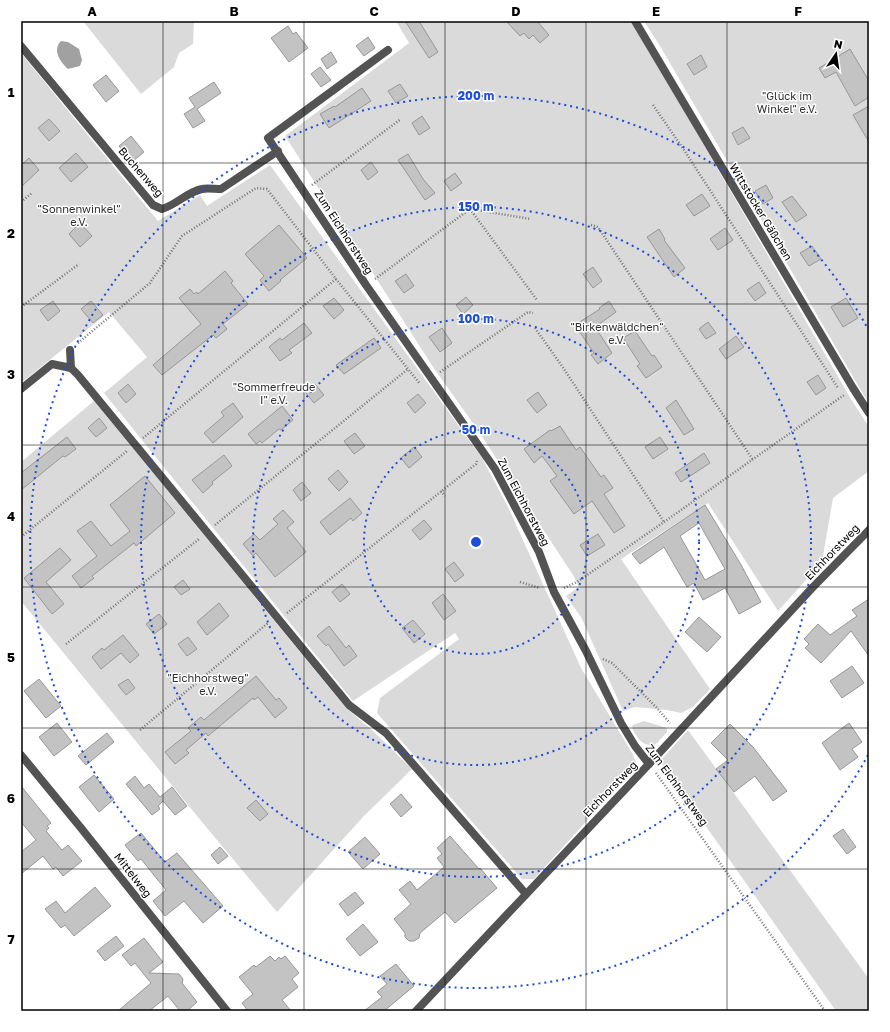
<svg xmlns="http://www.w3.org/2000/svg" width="890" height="1032" font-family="'Golos Text',sans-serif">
	<rect width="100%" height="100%" fill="#fff"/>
	<g fill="#dadada">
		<path d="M83,21H194L193,44L179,53L174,67L141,94Z"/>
		<path d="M396,21H632L851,399L869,427V471L833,498L822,562L778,611L708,503L621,559L710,689L693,707L681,713L667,710L635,707L623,711L581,617L566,596L579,587L573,575L475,426L433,367L285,136L409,43Z"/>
		<path d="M644,21H869V404L660,46Z"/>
		<path d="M21,53L158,221L200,195L207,206L270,165L482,458L508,507L581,668L632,753L636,762L631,772L534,879H522L377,713L380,698L459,639L455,633L353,701L104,393L147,357L109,312L21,383Z"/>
		<path d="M94,401L345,707L374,732L412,769L363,817L277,912L202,822L21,601V462Z"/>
		<path d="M644,721L667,728V732L654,746C641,745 638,739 632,728L633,725Z"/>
		<path d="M688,730L869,979V1011H836L660,761Z"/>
	</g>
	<path fill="#a1a1a1" d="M61,41L68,42L79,49L82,60L80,66L68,69C60,62 52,50 61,41Z"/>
	<g fill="#c3c3c3" stroke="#979797" fill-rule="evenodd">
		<path d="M405,21H419L438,52L429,58Z"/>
		<path d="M506,21H537L549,35L540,43L533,35L529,39L524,33L520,36Z"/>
		<path d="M288,26L293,34L296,32L308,48L289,62L271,38Z"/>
		<path d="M368,37L375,48L364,56L356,46Z"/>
		<path d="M850,49L869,81V97L855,106L836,72L825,78L819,68Z"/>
		<path d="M331,52L337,62L327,69L321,59Z"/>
		<path d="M701,55L707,67L694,75L687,64Z"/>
		<path d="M320,67L331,80L321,87L311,74Z"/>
		<path d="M106,75L119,91L106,102L93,85Z"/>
		<path d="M214,82L221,93L197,109L205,121L193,128L184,114L195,107L189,98Z"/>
		<path d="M400,84L408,96L396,103L388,91Z"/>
		<path d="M362,88L371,101L329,128L320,114L334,106L335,107Z"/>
		<path d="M869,106V142L853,115Z"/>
		<path d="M422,116L430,128L419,135L412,123Z"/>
		<path d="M49,119L60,131L49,141L38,128Z"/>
		<path d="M743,127L750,138L738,145L732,133Z"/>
		<path d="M131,136L144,152L132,162L119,146Z"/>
		<path d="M76,153L88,167L71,182L59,168Z"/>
		<path d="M408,154L423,179L435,193L425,200L398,160Z"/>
		<path d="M29,158L39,170L21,187V165Z"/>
		<path d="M371,162L378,172L368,180L361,170Z"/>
		<path d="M455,173L462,183L451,191L444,181Z"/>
		<path d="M766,185L773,198L763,204L755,191Z"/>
		<path d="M702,194L710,206L694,216L686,205Z"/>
		<path d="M792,196L807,215L796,222L782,202Z"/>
		<path d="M80,223L92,236L80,247L69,234Z"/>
		<path d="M279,225L307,258L280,280L281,281L269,291L260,280L264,276L245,254Z"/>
		<path d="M725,228L733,240L718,250L710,239Z"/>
		<path d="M659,229L665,239L664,240L685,268L674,277L647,237Z"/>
		<path d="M812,246L821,259L809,266L800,253Z"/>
		<path d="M593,267L602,281L593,288L583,274Z"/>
		<path d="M225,271L233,281L231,283L248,304L223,324L227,329L216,338L213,335L162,375L153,365L201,324L179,298L190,289L194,294L197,292L198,294Z"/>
		<path d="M406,274L414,286L404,293L395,281Z"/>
		<path d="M759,282L766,293L755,301L747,290Z"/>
		<path d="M466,297L473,305L463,314L456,305Z"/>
		<path d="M334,298L344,310L334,319L323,306Z"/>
		<path d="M846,298L858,318L843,327L831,307Z"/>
		<path d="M53,301L60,311L48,321L40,310Z"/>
		<path d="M91,301L103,315L93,323L81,309Z"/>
		<path d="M609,301L616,312L595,327L612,353L598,364L591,355L594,353L575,325L600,309L599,308Z"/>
		<path d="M708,322L716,333L706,339L699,329Z"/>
		<path d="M304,323L312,333L289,350L292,353L280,361L269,347L280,338L282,340Z"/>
		<path d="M442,328L452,343L440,352L429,337Z"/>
		<path d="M635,331L652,356L654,355L662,367L646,378L637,366L640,364L623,338Z"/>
		<path d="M736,336L744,347L726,359L719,349Z"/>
		<path d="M374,338L381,348L344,374L336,365Z"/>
		<path d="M818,375L826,388L816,395L807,382Z"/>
		<path d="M128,384L136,394L126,403L118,393Z"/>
		<path d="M315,384L324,395L314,403L305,392Z"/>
		<path d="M538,392L547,405L537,413L527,400Z"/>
		<path d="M418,394L426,403L415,413L407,403Z"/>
		<path d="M676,400L694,429L684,435L666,408Z"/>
		<path d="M233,403L243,417L213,443L204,433L224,416L221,412Z"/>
		<path d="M282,406L293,420L281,430L279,429L262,443L260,441L256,444L248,434Z"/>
		<path d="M99,418L107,428L96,437L88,428Z"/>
		<path d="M560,426L576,450L580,447L601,477L604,475L613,488L604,494L625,526L614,533L592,501L574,514L550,481L557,476L542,456L534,463L524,449L550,430L551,431Z"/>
		<path d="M355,433L365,446L354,454L344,441Z"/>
		<path d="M67,437L76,449L65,457L63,456L21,490V473Z"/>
		<path d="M660,437L668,449L653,459L645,447Z"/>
		<path d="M414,447L422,457L409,468L401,458Z"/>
		<path d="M704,453L710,463L681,482L675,473Z"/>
		<path d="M224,455L232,466L212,482L213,484L203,493L192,480Z"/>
		<path d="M338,470L348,482L339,491L328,479Z"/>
		<path d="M145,476L175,513L136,546L134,543L92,576L94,578L81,588L72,576L97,556L77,531L91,521L111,546L130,531L110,505Z"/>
		<path d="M302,482L311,493L301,501L293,490Z"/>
		<path d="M350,498L362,513L353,521L351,518L330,535L320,522Z"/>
		<path d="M705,505L740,563L761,602L739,614L725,588L703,600L694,583L687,587L664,547L640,564L632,554ZM699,523L725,569L705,580L680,536Z"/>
		<path d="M283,510L294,522L287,528L306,552L275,577L256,553L253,556L243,544L254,534L260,540L278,524L273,519Z"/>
		<path d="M424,520L432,529L420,540L412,530Z"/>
		<path d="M598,534L605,545L587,556L580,545Z"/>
		<path d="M60,548L71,560L46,582L64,604L52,614L24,578Z"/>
		<path d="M454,562L464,575L455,582L445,569Z"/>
		<path d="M183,580L190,589L181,595L174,587Z"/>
		<path d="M342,584L350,594L340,602L332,592Z"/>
		<path d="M443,594L456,611L444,620L432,603Z"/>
		<path d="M869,599V656L851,631L821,663L805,648L809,644L804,639L818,624L830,635L857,616L852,610Z"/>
		<path d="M219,603L229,616L207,635L197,622Z"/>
		<path d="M159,614L167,624L154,634L146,624Z"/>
		<path d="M699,617L721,637L707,652L685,632Z"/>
		<path d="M413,620L425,634L414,643L402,628Z"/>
		<path d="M329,626L346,648L349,645L357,656L344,666L328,644L326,646L317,636Z"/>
		<path d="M123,635L139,655L130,663L121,653L101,669L92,657L102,648L104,650Z"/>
		<path d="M188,637L197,649L187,656L178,644Z"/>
		<path d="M852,666L864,683L842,698L830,681Z"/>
		<path d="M256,676L276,700L279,698L287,708L275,718L258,697L254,700L253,698L208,736L206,733L186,750L189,753L175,764L165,752L191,731L188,728L201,717L204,720Z"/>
		<path d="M39,679L61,706L46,718L24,691Z"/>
		<path d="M128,679L135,688L126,695L118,685Z"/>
		<path d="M57,723L72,742L54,756L39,737Z"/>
		<path d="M849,723L862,742L852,749L858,757L840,770L822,743Z"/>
		<path d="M730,724L753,747L787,791L773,801L755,776L734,792L716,769L728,760L711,743Z"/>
		<path d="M107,733L114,742L86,765L78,756Z"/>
		<path d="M94,775L114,799L99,812L79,787Z"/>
		<path d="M135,776L144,788L149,784L160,797L172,787L187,806L175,815L163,801L158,806L160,809L152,815L126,784Z"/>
		<path d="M21,786L51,823L47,826L49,828L46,831L62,850L68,845L82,861L63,876L56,867L53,869L43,856L21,874V852L36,840L21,822Z"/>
		<path d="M401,794L412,807L401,817L390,804Z"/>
		<path d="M256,800L268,814L260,821L247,808Z"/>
		<path d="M843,829L856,847L847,854L833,836Z"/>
		<path d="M141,833L165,862L177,853L223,906L203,923L184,901L165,916L153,901L166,890L141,859L138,861L125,845Z"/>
		<path d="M450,836L479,869L480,868L497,888L455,923L445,912L420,933L419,938L414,941H409L405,937V933L394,919L411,904L399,890L410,881L417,890L444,867L437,858L442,854L437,848Z"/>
		<path d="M365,837L380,854L363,869L348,852Z"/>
		<path d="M220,847L228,856L218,864L211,855Z"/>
		<path d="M95,887L111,906L74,936L65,925L61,928L45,909L56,901L65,913Z"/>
		<path d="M355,892L364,903L348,916L339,904Z"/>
		<path d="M363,924L378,942L360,956L346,939Z"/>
		<path d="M116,936L124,946L105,961L97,951Z"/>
		<path d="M144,938L163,962L149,973L179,974L183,979L182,983L197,1002L187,1011H180L168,996L149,1011H118L151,983L135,963L131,966L122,955Z"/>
		<path d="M270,956L275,961L279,957L281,959L285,956L299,973L292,979L298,987L282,1000L291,1011H248L242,1003L253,994L239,977L254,965L256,967Z"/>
		<path d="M396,964L414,986L384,1011H364L382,997L377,992L387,984L380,976Z"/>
	</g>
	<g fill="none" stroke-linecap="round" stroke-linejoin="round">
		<g stroke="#757575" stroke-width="2.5" stroke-dasharray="1 2" stroke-linecap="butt">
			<path d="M653,105L684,150L838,388"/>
			<path d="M312,185L401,119"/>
			<path d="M21,202L32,193"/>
			<path d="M470,209L537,300"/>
			<path d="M591,225L598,227L753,460"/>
			<path d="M375,279L470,209L531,219"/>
			<path d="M21,307L79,264"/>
			<path d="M535,328L564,369L664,522"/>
			<path d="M78,343L150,283L182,236L256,188L267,189L336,279L420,384"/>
			<path d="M440,372L528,312L533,313"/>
			<path d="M143,438L336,279"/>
			<path d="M441,491L445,496"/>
			<path d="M215,525L408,369"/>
			<path d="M21,537L127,451"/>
			<path d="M520,582L540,588"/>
			<path d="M564,588L577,582L664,522L844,395"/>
			<path d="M287,613L476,464L477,461"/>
			<path d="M66,644L199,539"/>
			<path d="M603,659L612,663L656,707L670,723"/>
			<path d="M140,730L268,623"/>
			<path d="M656,773L825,1011"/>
		</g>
		<g stroke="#535353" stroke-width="8">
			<path d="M70,350L71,368"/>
			<path d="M21,389L52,364L71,368L78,375L349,705L386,733L526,894"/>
		</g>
		<g stroke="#535353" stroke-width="8">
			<path d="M635,21L853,388L869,413"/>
			<path d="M21,46L153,205L162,209C176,205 187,192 202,189C206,188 215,189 221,189L278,151"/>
			<path d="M388,50L268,138L366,285L495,469L539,552L554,592L586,651L621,723L635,746L649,764"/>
			<path d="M21,755L81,828L227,1011"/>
			<path d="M416,1011L649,764L813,587L869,530"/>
		</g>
	</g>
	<path fill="none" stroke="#000" stroke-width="1" stroke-opacity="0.55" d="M163,21V1011M304,21V1011M445,21V1011M586,21V1011M727,21V1011M21,163H869M21,304H869M21,445H869M21,587H869M21,728H869M21,869H869"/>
	<g fill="none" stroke="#1d4ed8" stroke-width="2" stroke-dasharray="2 4">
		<circle cx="476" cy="542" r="112"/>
		<circle cx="476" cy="542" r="223"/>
		<circle cx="476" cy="542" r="335"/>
		<path d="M868 755A446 446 0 1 1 868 329"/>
	</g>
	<g text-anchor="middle" stroke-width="3" stroke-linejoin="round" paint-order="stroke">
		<g font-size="11" fill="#313131" stroke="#fff">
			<text x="787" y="100">"Glück im<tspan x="787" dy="13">Winkel" e.V.</tspan></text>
			<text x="79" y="213">"Sonnenwinkel"<tspan x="79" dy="13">e.V.</tspan></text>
			<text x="617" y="331">"Birkenwäldchen"<tspan x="617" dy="13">e.V.</tspan></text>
			<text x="274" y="391">"Sommerfreude<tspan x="274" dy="13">I" e.V.</tspan></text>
			<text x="208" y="682">"Eichhorstweg"<tspan x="208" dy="13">e.V.</tspan></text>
		</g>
		<g font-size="11" fill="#000" stroke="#fff">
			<text transform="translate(141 172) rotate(49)" y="4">Buchenweg</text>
			<text transform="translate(761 212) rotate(59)" y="4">Wittstocker Gäßchen</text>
			<text transform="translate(344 232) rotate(57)" y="4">Zum Eichhorstweg</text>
			<text transform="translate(524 502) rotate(62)" y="4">Zum Eichhorstweg</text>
			<text transform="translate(832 552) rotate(-46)" y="4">Eichhorstweg</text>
			<text transform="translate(677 785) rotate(54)" y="4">Zum Eichhorstweg</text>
			<text transform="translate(610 789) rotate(-46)" y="4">Eichhorstweg</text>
			<text transform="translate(133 875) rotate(52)" y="4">Mittelweg</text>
		</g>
	</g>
	<circle cx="476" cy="542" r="6" fill="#1d4ed8" stroke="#fff" stroke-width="2"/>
	<g font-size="12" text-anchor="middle" font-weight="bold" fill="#1d4ed8" stroke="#fff" stroke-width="3" stroke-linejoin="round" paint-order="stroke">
		<text x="476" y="100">200 m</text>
		<text x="476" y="211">150 m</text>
		<text x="476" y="323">100 m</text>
		<text x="476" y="434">50 m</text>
	</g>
	<rect width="890" height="1032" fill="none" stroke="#ffffff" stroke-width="44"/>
	<g transform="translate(836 54) rotate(13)" stroke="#ffffff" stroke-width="3" paint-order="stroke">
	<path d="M0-3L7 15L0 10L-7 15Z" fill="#000000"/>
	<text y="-6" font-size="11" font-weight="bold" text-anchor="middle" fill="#000000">N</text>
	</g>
	<rect x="22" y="22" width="846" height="988" fill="none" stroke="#000" stroke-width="1.5"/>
	<g font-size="13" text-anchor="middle" font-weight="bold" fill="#000">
		<text x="92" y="16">A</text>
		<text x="234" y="16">B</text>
		<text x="374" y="16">C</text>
		<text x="516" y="16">D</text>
		<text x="656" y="16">E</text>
		<text x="798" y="16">F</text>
		<text x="11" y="97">1</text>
		<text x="11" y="238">2</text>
		<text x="11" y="379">3</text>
		<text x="11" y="521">4</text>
		<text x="11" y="662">5</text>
		<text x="11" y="803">6</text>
		<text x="11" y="944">7</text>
	</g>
</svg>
